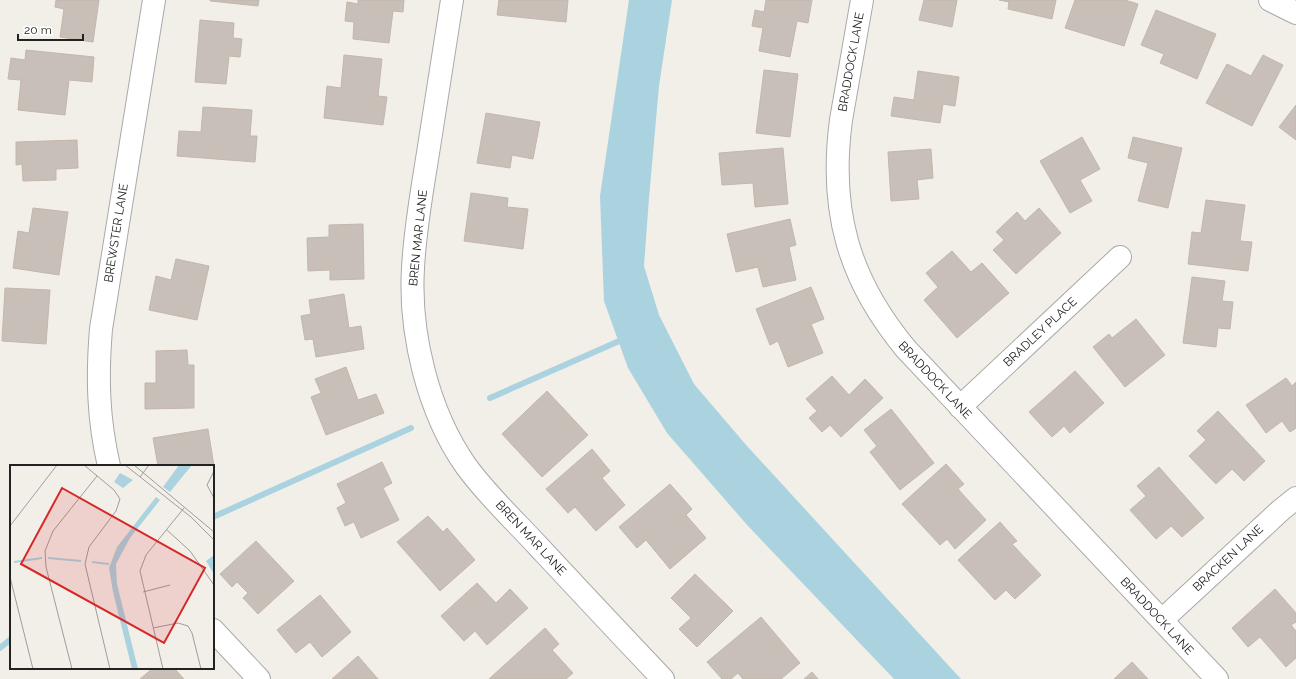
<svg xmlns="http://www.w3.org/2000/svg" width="1296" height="679" font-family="Raleway,sans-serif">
	<rect width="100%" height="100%" fill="#f2efe9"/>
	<path fill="#aad3df" d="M629,0H672L659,86L649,198L644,266L659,315L694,384L747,446L961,679H894L748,526L667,433L628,368L604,301L600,196Z"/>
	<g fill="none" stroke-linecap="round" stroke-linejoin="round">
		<g stroke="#aad3df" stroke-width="6">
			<path d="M490,398L626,338"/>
			<path d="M213,517L411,428"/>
			<path d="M0,648L11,639"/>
		</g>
	</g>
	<g fill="#c7bfb8" stroke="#c4b6ab">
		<path d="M56,0H99L93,42L60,37L64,9L55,7Z"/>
		<path d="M210,0H259L258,6L210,1Z"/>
		<path d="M358,0H404L403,12L393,11L389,43L353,39L354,22L345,21L347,2L358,4Z"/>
		<path d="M499,0H568L566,22L497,15Z"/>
		<path d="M766,0H812L808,23L797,21L790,57L759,51L763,28L752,26L755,10L764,12Z"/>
		<path d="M924,0H957L952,27L919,20Z"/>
		<path d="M999,0H1056L1052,19L1008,9L1009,2Z"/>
		<path d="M1075,0H1125L1138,4L1124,46L1065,28Z"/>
		<path d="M1156,10L1216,34L1197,79L1160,63L1164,54L1141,45Z"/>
		<path d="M200,20L234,23L233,38L242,39L240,57L229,56L226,84L195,82Z"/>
		<path d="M26,50L94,57L92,82L69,80L65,115L18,110L21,80L8,79L11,58L25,60Z"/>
		<path d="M344,55L382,59L378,96L387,97L383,125L324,118L327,86L341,88Z"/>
		<path d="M1263,55L1283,65L1252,126L1206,103L1227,64L1251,76Z"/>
		<path d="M764,70L798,74L790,137L756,133Z"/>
		<path d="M918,71L959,77L955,106L943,104L940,123L891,116L894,97L914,100Z"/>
		<path d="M1296,105V140L1279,127Z"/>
		<path d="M203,107L252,110L250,136H257L255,162L177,156L179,131L201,132Z"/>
		<path d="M486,113L540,122L533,159L512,155L510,168L477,163Z"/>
		<path d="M1082,137L1100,169L1080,180L1092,201L1070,213L1040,161Z"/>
		<path d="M1133,137L1182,148L1168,208L1138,201L1148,163L1128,158Z"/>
		<path d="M77,140L78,168L56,169V180L23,181L22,164L16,165V142Z"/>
		<path d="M783,148L788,204L755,207L753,183L722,185L719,153Z"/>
		<path d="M931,149L933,178L917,180L919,199L891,201L888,152Z"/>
		<path d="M471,193L508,198L507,207L528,209L523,249L464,241Z"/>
		<path d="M1206,200L1245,205L1240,241L1252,242L1248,271L1188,264L1192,232L1201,233Z"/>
		<path d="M33,208L68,212L59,275L13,268L18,231L29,233Z"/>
		<path d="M1039,208L1061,233L1016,274L993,250L1004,240L996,232L1017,212L1025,221Z"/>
		<path d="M790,219L796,245L789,247L796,280L763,287L758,267L736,272L727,234Z"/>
		<path d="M363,224L364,279L330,280V270L308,271L307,238L329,237V225Z"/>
		<path d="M952,251L971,272L982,263L1009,293L957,338L924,300L938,287L926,273Z"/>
		<path d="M176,259L209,266L197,320L149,310L156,276L171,280Z"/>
		<path d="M1192,277L1225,281L1222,301L1233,302L1230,329L1218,328L1216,347L1183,343Z"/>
		<path d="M811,287L824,319L811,324L823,353L788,367L778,341L770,345L756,309Z"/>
		<path d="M5,288L50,290L46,344L2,341Z"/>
		<path d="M344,294L349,328L361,326L364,349L316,357L313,339L305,340L301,316L311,314L309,300Z"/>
		<path d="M1136,319L1165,355L1125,387L1093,347L1109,334L1112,338Z"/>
		<path d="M187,350L188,365H194V408L145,409V383H156V351Z"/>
		<path d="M346,367L358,400L376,394L384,413L326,435L311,397L321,393L315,379Z"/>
		<path d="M1075,371L1104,403L1070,433L1064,426L1052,437L1029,412Z"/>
		<path d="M832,376L849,395L865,379L883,398L841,437L830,425L822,432L809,418L817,411L806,399Z"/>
		<path d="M1286,378L1292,386L1296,382V428L1290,432L1282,421L1266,433L1246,405Z"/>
		<path d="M547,391L588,435L542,477L502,434Z"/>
		<path d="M891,409L934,463L900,490L870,452L877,446L864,430Z"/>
		<path d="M1218,411L1265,461L1244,481L1232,469L1216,484L1189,456L1206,440L1197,431Z"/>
		<path d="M208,429L214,466H158L153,438Z"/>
		<path d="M592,449L610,471L602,478L625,505L596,531L575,507L568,513L546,489Z"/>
		<path d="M382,462L392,483L383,488L399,520L361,538L354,522L345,526L337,508L346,503L337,484Z"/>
		<path d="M946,464L964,484L958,489L986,520L955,549L947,539L940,545L902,504Z"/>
		<path d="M1159,467L1204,518L1182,537L1171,526L1156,539L1130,510L1146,496L1137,486Z"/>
		<path d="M670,484L692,509L686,515L706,538L670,569L646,540L637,548L619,527Z"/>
		<path d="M428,516L443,532L447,528L475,560L440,591L397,542Z"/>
		<path d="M1000,522L1017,541L1012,544L1041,575L1015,599L1006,590L995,600L958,560Z"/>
		<path d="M256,541L294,581L258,614L243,598L248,593L237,582L232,587L220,574Z"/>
		<path d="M695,574L733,611L697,647L679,629L691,618L671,598Z"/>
		<path d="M477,583L496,603L510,589L528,608L487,645L475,631L464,641L441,616Z"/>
		<path d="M1275,589L1296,613V622L1291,625L1296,631V658L1286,667L1260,637L1248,647L1232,628Z"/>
		<path d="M320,595L351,632L322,657L310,642L296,653L277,630Z"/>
		<path d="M761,617L800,663L781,679H743L738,673L731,679H722L707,662Z"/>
		<path d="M545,628L559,644L552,650L573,673L566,679H489Z"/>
		<path d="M358,656L378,679H332Z"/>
		<path d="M1132,662L1148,679H1114Z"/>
		<path d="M153,668H174L184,679H140Z"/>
		<path d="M812,672L818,679H804Z"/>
	</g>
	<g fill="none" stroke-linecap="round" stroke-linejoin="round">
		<g stroke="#a9a9a9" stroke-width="24">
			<g id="minor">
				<path d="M452,0C444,51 436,102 428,153C422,191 415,229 413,268C409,333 428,412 466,466C487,495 514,520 538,546C580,591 621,635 663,679"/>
				<path d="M862,0L841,120C829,210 848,279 906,349L1217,679"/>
				<path d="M1270,0L1296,13"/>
				<path d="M960,407L1120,257"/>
				<path d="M109,466C98,419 97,377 101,329L154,0"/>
				<path d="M1162,620L1281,510L1296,498"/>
				<path d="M213,630L259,679"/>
			</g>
		</g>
		<use href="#minor" stroke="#fff" stroke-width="22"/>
	</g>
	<g text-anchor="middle" stroke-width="3" stroke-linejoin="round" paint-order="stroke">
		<g font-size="12" fill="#222" stroke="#fff">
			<text transform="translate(851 62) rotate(-80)" y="4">BRADDOCK LANE</text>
			<text transform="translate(116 233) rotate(-81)" y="4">BREWSTER LANE</text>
			<text transform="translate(418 238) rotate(-84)" y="4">BREN MAR LANE</text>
			<text transform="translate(1040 332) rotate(-43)" y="4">BRADLEY PLACE</text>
			<text transform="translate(935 380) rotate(47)" y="4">BRADDOCK LANE</text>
			<text transform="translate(531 538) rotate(47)" y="4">BREN MAR LANE</text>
			<text transform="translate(1228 558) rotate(-43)" y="4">BRACKEN LANE</text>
			<text transform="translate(1157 616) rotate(47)" y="4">BRADDOCK LANE</text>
		</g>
	</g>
	<g transform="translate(10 465)">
		<rect width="204" height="204" fill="#f2efe9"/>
		<path d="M169,0H182L160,27L153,22ZM110,8L123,15L113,23L104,17ZM146,32L150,35L120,73L106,99L107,119L128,204H122L103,127L99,103L107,82ZM204,90V109L196,96Z" fill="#aad3df"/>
		<path fill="none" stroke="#aad3df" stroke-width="2" d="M38,93L71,96M4,97L32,93M82,97L99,99"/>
		<path fill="none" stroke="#9f9d99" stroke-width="1" d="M74,0L104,25L110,34L106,46L79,82L75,99L100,204M115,0L181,52L204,75M124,0L204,67M204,6L197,20L204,33M130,12L139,0M0,61L47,0M157,65L180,86L204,120M0,112L23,204M133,127L160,120M143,163L168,158L178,161L182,168L191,204M62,204L36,102L35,86L43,66L87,11M153,204L130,106L136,90L174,43"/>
		<path fill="#d62828" fill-opacity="0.15" stroke="#d62828" stroke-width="2" d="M52,23L195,103L154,178L11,99Z"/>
		<rect width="204" height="204" fill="none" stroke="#222" stroke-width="2"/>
	</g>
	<path d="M18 34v6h65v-6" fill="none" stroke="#222222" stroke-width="2"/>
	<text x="24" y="34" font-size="12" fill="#222222" stroke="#ffffff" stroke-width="3" paint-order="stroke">20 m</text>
</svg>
